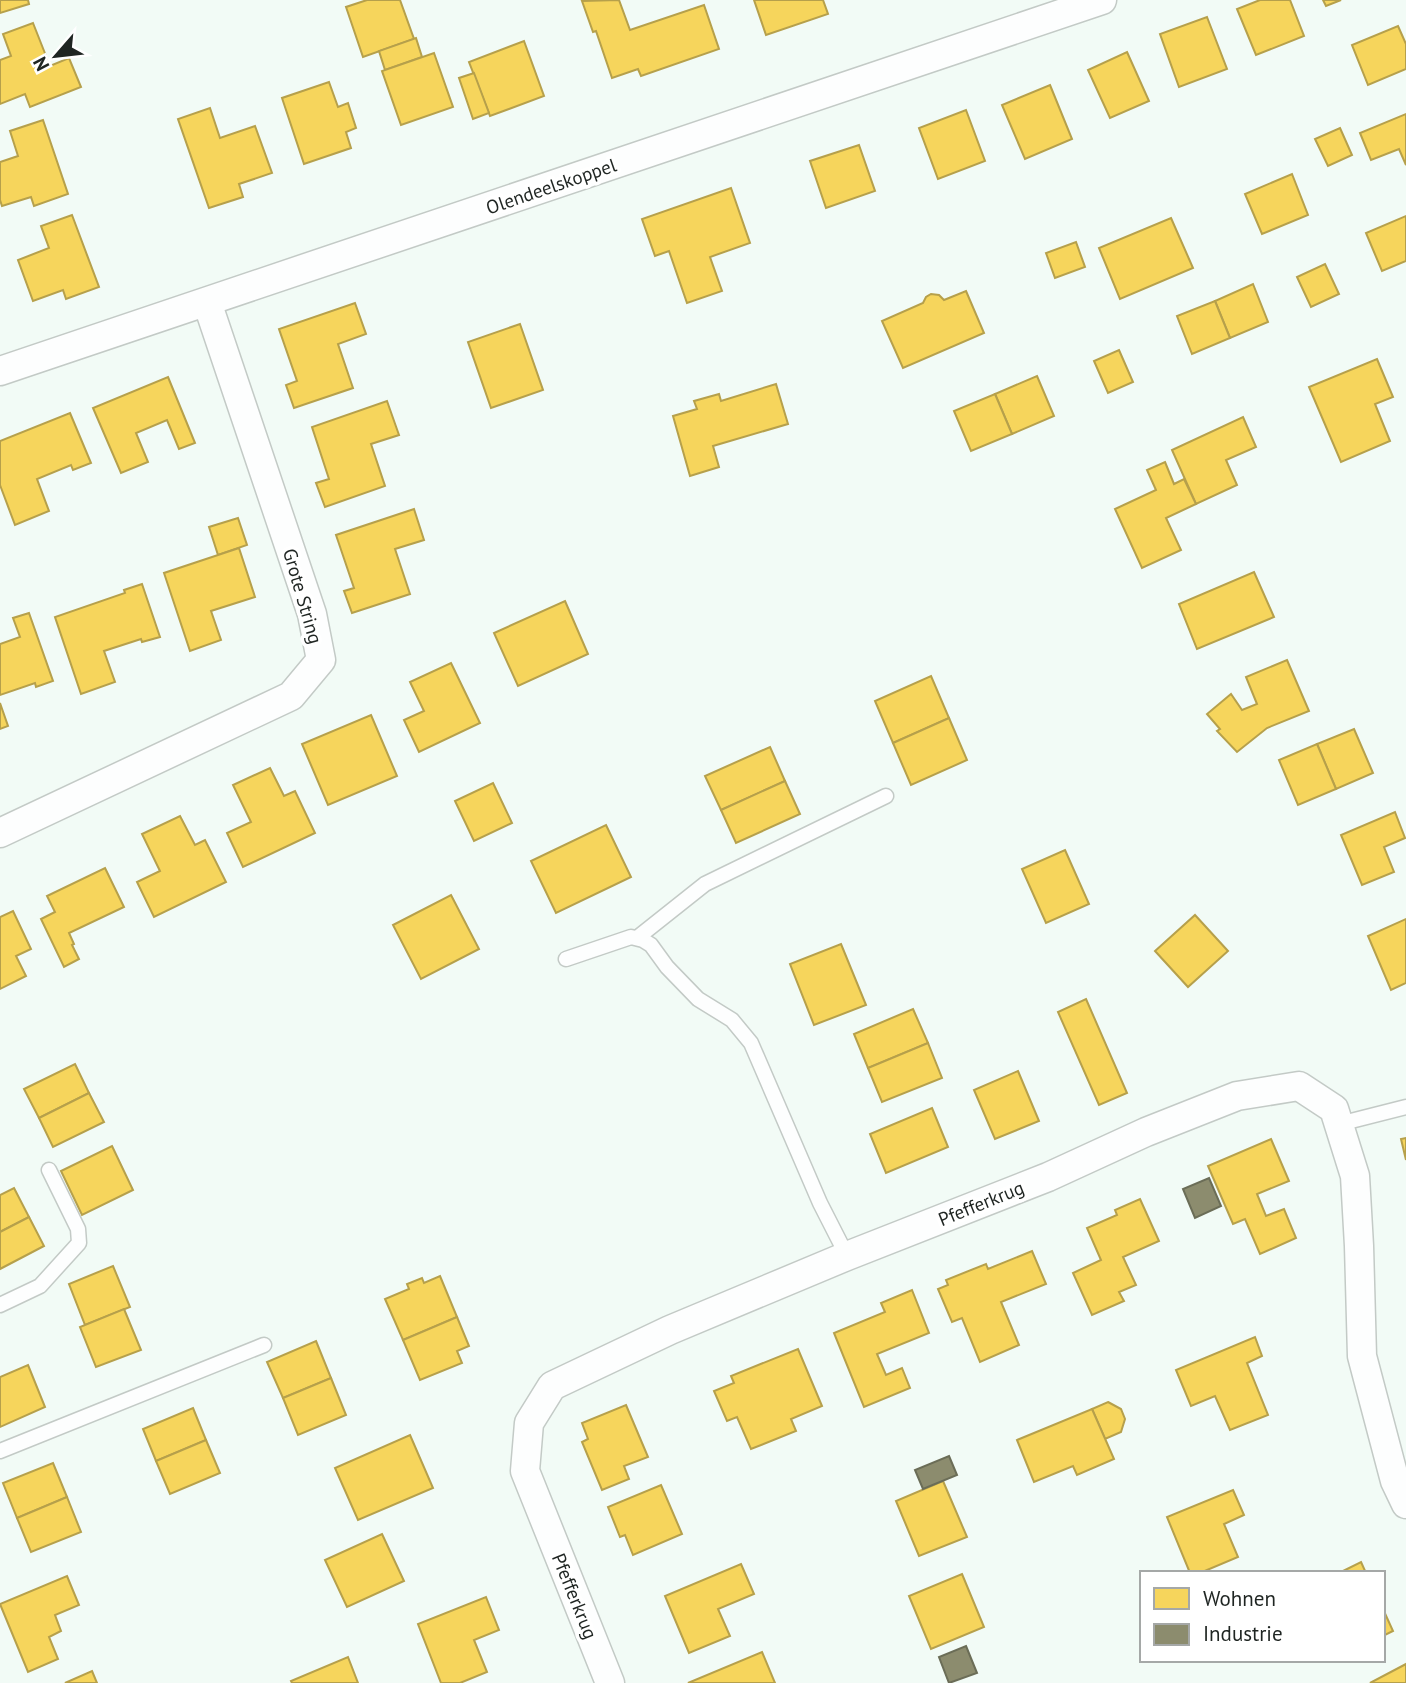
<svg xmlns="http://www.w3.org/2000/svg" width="1406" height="1683" font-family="'PT Sans',sans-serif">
	<rect width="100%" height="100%" fill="#f2fbf6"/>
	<g fill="#f6d55c" stroke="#b6a04b" stroke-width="2">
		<path d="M0,0H28L29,4L0,13Z"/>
		<path d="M367,0H400L414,39L363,57L346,7Z"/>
		<path d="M619,0L630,30L704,5L719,49L641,76L638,69L612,78L596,31L593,32L582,1Z"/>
		<path d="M754,0H823L828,14L766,35Z"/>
		<path d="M1260,0H1290L1304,36L1256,55L1237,9Z"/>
		<path d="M1323,0H1341L1326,6Z"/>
		<path d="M1207,17L1227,69L1179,87L1160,34Z"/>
		<path d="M33,23L50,66L69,58L81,87L30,107L25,94L0,104V60L11,56L3,34Z"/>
		<path d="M1398,26L1406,44V69L1368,85L1352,45Z"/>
		<path d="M416,38L422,57L385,70L379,51Z"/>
		<path d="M524,41L544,96L490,116L469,62Z"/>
		<path d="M1127,52L1149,101L1110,118L1088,70Z"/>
		<path d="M434,53L453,107L401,125L382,71Z"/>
		<path d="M474,73L489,113L473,119L459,78Z"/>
		<path d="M329,82L338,107L348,103L356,128L346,132L351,148L304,164L282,98Z"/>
		<path d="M1050,85L1072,139L1025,159L1002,105Z"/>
		<path d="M210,108L220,138L255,126L272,173L239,184L243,197L209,208L178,119Z"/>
		<path d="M966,110L985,161L938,179L919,128Z"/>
		<path d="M1406,114V165L1399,149L1371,160L1360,133Z"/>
		<path d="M43,120L68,194L34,206L31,197L2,206L0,200V162L18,156L10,131Z"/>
		<path d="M1340,128L1352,155L1328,166L1315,139Z"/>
		<path d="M859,145L875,191L826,208L810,161Z"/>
		<path d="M1292,174L1308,215L1262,234L1245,194Z"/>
		<path d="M731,188L750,243L710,257L722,291L687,303L669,251L655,256L642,219Z"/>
		<path d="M72,215L99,287L66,299L63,290L33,301L18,260L49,248L41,226Z"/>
		<path d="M1406,216V261L1382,271L1366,233Z"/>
		<path d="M1171,218L1193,268L1120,299L1099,248Z"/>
		<path d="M1076,242L1085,267L1055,278L1046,253Z"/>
		<path d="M1325,264L1339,294L1311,307L1297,277Z"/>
		<path d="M1253,284L1268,322L1230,338L1215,301Z"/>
		<path d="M966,291L984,333L903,368L882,321L923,303L926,297L931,294L939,295L944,300Z"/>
		<path d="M1215,301L1230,338L1192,354L1177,316Z"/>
		<path d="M355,303L366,334L338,344L353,388L294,408L286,385L297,381L279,329Z"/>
		<path d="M520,324L543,390L491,408L468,342Z"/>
		<path d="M1119,350L1133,382L1108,393L1094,361Z"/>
		<path d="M1377,359L1393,397L1375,404L1390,441L1341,462L1309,387Z"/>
		<path d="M1037,376L1054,416L1012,434L995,394Z"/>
		<path d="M168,377L195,443L179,449L167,420L136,433L148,462L121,473L93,408Z"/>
		<path d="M776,384L788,424L713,446L719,467L690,476L673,416L697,409L694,401L719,394L721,401Z"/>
		<path d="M995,394L1012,434L971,451L954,411Z"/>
		<path d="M387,401L399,435L371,444L385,486L325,507L316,483L329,479L312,427Z"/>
		<path d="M70,413L91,463L73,470L71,465L37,479L49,511L15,525L0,485V441Z"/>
		<path d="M1243,417L1256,447L1226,460L1237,485L1196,504L1172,450Z"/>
		<path d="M1165,462L1174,484L1184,479L1196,504L1166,518L1181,550L1142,568L1115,509L1156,490L1147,470Z"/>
		<path d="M414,509L424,540L395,549L410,594L352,613L344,591L354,588L336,535Z"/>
		<path d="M238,518L247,545L218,555L209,527Z"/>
		<path d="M239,548L255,597L211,611L221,640L190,651L164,573Z"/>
		<path d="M1254,572L1274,617L1197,649L1179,604Z"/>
		<path d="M142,584L160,637L142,642L141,639L104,651L115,682L81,694L55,617L125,593L124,590Z"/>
		<path d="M565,601L588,654L518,686L494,633Z"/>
		<path d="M29,613L53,681L36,687L35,683L0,695V644L20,637L13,618Z"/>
		<path d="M1287,660L1309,711L1267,728L1237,752L1217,731L1220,729L1207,714L1231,694L1242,710L1257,704L1246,677Z"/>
		<path d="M451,663L480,723L419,752L404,720L424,711L410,682Z"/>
		<path d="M931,676L949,718L893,743L875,701Z"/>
		<path d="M0,703L8,726L0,729Z"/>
		<path d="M371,715L397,776L328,805L302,744Z"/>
		<path d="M949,718L967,760L911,785L893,743Z"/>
		<path d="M1354,729L1373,773L1336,789L1317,744Z"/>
		<path d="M1317,744L1336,789L1298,805L1279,760Z"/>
		<path d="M770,747L785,781L721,810L705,776Z"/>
		<path d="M270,768L284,796L295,791L315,833L243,867L227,833L251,822L233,785Z"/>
		<path d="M785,781L800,814L736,843L721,810Z"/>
		<path d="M493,783L512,823L474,841L455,801Z"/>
		<path d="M1395,812L1405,838L1384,847L1394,872L1362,885L1341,835Z"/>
		<path d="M180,816L195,845L205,840L226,882L154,917L137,882L160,871L142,834Z"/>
		<path d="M606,825L631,877L556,913L531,861Z"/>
		<path d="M1065,850L1089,904L1046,923L1022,869Z"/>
		<path d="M105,868L124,907L69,933L74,944L72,945L79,959L64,967L41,919L55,912L47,896Z"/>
		<path d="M451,895L479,949L421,979L393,925Z"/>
		<path d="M13,911L31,949L16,956L26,976L0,989V917Z"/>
		<path d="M1195,915L1228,951L1188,987L1155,951Z"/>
		<path d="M1406,919V983L1391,990L1368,936Z"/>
		<path d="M841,944L866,1005L814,1025L790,964Z"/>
		<path d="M1086,999L1127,1093L1099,1105L1058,1012Z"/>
		<path d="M913,1009L928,1043L868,1068L854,1034Z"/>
		<path d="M928,1043L942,1078L882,1102L868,1068Z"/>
		<path d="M75,1064L89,1093L39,1118L24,1089Z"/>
		<path d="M1018,1071L1039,1121L995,1139L974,1090Z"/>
		<path d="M89,1093L104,1122L53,1147L39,1118Z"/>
		<path d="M932,1108L948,1147L886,1173L870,1134Z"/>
		<path d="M1406,1138V1160L1401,1139Z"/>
		<path d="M1271,1139L1289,1181L1257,1194L1266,1216L1284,1209L1296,1238L1260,1254L1245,1219L1233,1224L1208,1166Z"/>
		<path d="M112,1146L133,1190L82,1215L61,1171Z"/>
		<path d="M14,1188L29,1217L0,1232V1195Z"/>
		<path d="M1140,1199L1159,1241L1123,1257L1136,1285L1119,1292L1124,1301L1092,1315L1073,1273L1101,1260L1087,1228L1117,1215L1115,1210Z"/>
		<path d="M29,1217L44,1246L0,1269V1232Z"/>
		<path d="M1032,1251L1046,1284L1001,1302L1019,1345L980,1362L962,1318L952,1322L938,1289L948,1285L946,1280L986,1264L988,1269Z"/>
		<path d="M113,1266L130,1307L85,1325L69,1284Z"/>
		<path d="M440,1276L457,1317L403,1340L385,1299L409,1289L407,1284L422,1278L424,1283Z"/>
		<path d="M912,1290L929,1333L877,1354L886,1375L902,1368L910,1388L864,1407L834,1333L885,1312L881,1303Z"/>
		<path d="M124,1309L141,1350L96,1367L80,1327Z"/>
		<path d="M457,1317L469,1346L457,1351L462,1363L420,1380L403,1340Z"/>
		<path d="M1255,1337L1262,1356L1247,1363L1268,1415L1230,1430L1215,1396L1191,1406L1176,1370Z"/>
		<path d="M316,1341L331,1378L283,1398L267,1362Z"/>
		<path d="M798,1349L822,1406L791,1419L796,1431L751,1449L737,1417L727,1421L714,1391L734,1383L731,1376Z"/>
		<path d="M28,1365L45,1407L0,1427V1377Z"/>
		<path d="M331,1378L346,1415L298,1435L283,1398Z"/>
		<path d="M1108,1402L1121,1409L1125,1419L1121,1432L1105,1439L1092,1409Z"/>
		<path d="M626,1405L648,1457L624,1466L629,1479L602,1490L582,1442L588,1439L582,1423Z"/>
		<path d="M193,1408L206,1440L156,1461L143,1429Z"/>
		<path d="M1092,1409L1114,1459L1077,1475L1073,1466L1034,1482L1017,1440Z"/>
		<path d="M410,1435L433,1488L358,1520L335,1468Z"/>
		<path d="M206,1440L220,1473L170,1494L156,1461Z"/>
		<path d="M53,1463L67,1497L17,1518L3,1483Z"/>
		<path d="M943,1481L967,1537L919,1556L896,1501Z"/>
		<path d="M661,1485L682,1534L633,1555L625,1535L620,1537L608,1507Z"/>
		<path d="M1233,1490L1244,1515L1224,1524L1238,1557L1200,1573H1190L1167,1517Z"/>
		<path d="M67,1497L81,1532L31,1552L17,1518Z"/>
		<path d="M382,1534L404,1581L347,1607L325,1560Z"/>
		<path d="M1361,1562L1366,1573H1339Z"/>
		<path d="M741,1564L754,1594L718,1609L730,1636L689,1653L665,1596Z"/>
		<path d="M962,1574L984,1627L931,1649L909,1596Z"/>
		<path d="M67,1576L79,1605L55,1615L61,1631L49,1637L58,1659L28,1672L0,1604Z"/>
		<path d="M486,1597L499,1630L474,1640L487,1672L460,1683H441L418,1624Z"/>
		<path d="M1383,1609L1393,1631L1383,1636Z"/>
		<path d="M762,1652L775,1683H688Z"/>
		<path d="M348,1657L358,1683H292L291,1681Z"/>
		<path d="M1406,1664V1683H1370Z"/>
		<path d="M92,1671L97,1683H65Z"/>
	</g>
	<g fill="#8c8c6e" stroke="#6b6d57" stroke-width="2">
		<path d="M1209,1178L1221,1206L1195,1218L1183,1189Z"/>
		<path d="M949,1456L957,1475L923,1489L915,1470Z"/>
		<path d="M966,1646L977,1673L949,1683L939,1657Z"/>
	</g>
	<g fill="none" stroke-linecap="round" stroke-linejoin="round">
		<g stroke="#c3cac6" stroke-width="17">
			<g id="lane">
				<path d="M637,938L705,884L886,796"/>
				<path d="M566,959L631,937L643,940L651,945L667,967L698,999L732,1020L751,1043L820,1203L847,1256"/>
				<path d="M1339,1124L1406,1107"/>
				<path d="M0,1305L40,1286L79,1243L78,1229L49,1170"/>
				<path d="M0,1451L264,1345"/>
			</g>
		</g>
		<g stroke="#c3cac6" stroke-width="31">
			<g id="street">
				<path d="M0,371L1102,0"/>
				<path d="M0,833L291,696L321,660L312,614L207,302"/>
				<path d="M610,1683L525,1471L529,1423L552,1386L670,1330L847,1256L1048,1177L1146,1132L1237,1096L1299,1086L1334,1109L1355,1176L1359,1246L1362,1356L1395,1481L1406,1504"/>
			</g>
		</g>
		<use href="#lane" stroke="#fdfefe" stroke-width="14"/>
		<use href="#street" stroke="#fdfefe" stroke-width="28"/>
	</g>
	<g text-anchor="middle" stroke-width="7" stroke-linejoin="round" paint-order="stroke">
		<g font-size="19" fill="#1f2522" stroke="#fff">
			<text transform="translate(551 186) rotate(-19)" y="7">Olendeelskoppel</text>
			<text transform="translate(303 596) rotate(74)" y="7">Grote String</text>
			<text transform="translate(981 1203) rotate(-22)" y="7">Pfefferkrug</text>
			<text transform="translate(575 1596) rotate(68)" y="7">Pfefferkrug</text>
		</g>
	</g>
	<rect x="1140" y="1571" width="245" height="91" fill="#ffffff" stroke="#a5a8a7" stroke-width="2"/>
	<rect x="1154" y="1588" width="35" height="21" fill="#f6d55c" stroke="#a5a8a7" stroke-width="2"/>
	<text x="1203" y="1606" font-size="21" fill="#1f2522">Wohnen</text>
	<rect x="1154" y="1624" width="35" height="21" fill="#8c8c6e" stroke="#a5a8a7" stroke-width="2"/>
	<text x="1203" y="1641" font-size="21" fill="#1f2522">Industrie</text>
	<g transform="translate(56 56) rotate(242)" stroke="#ffffff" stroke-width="5" paint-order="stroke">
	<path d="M0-5L12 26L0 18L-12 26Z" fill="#1f2522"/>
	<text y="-10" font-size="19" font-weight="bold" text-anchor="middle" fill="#1f2522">N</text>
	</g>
</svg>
